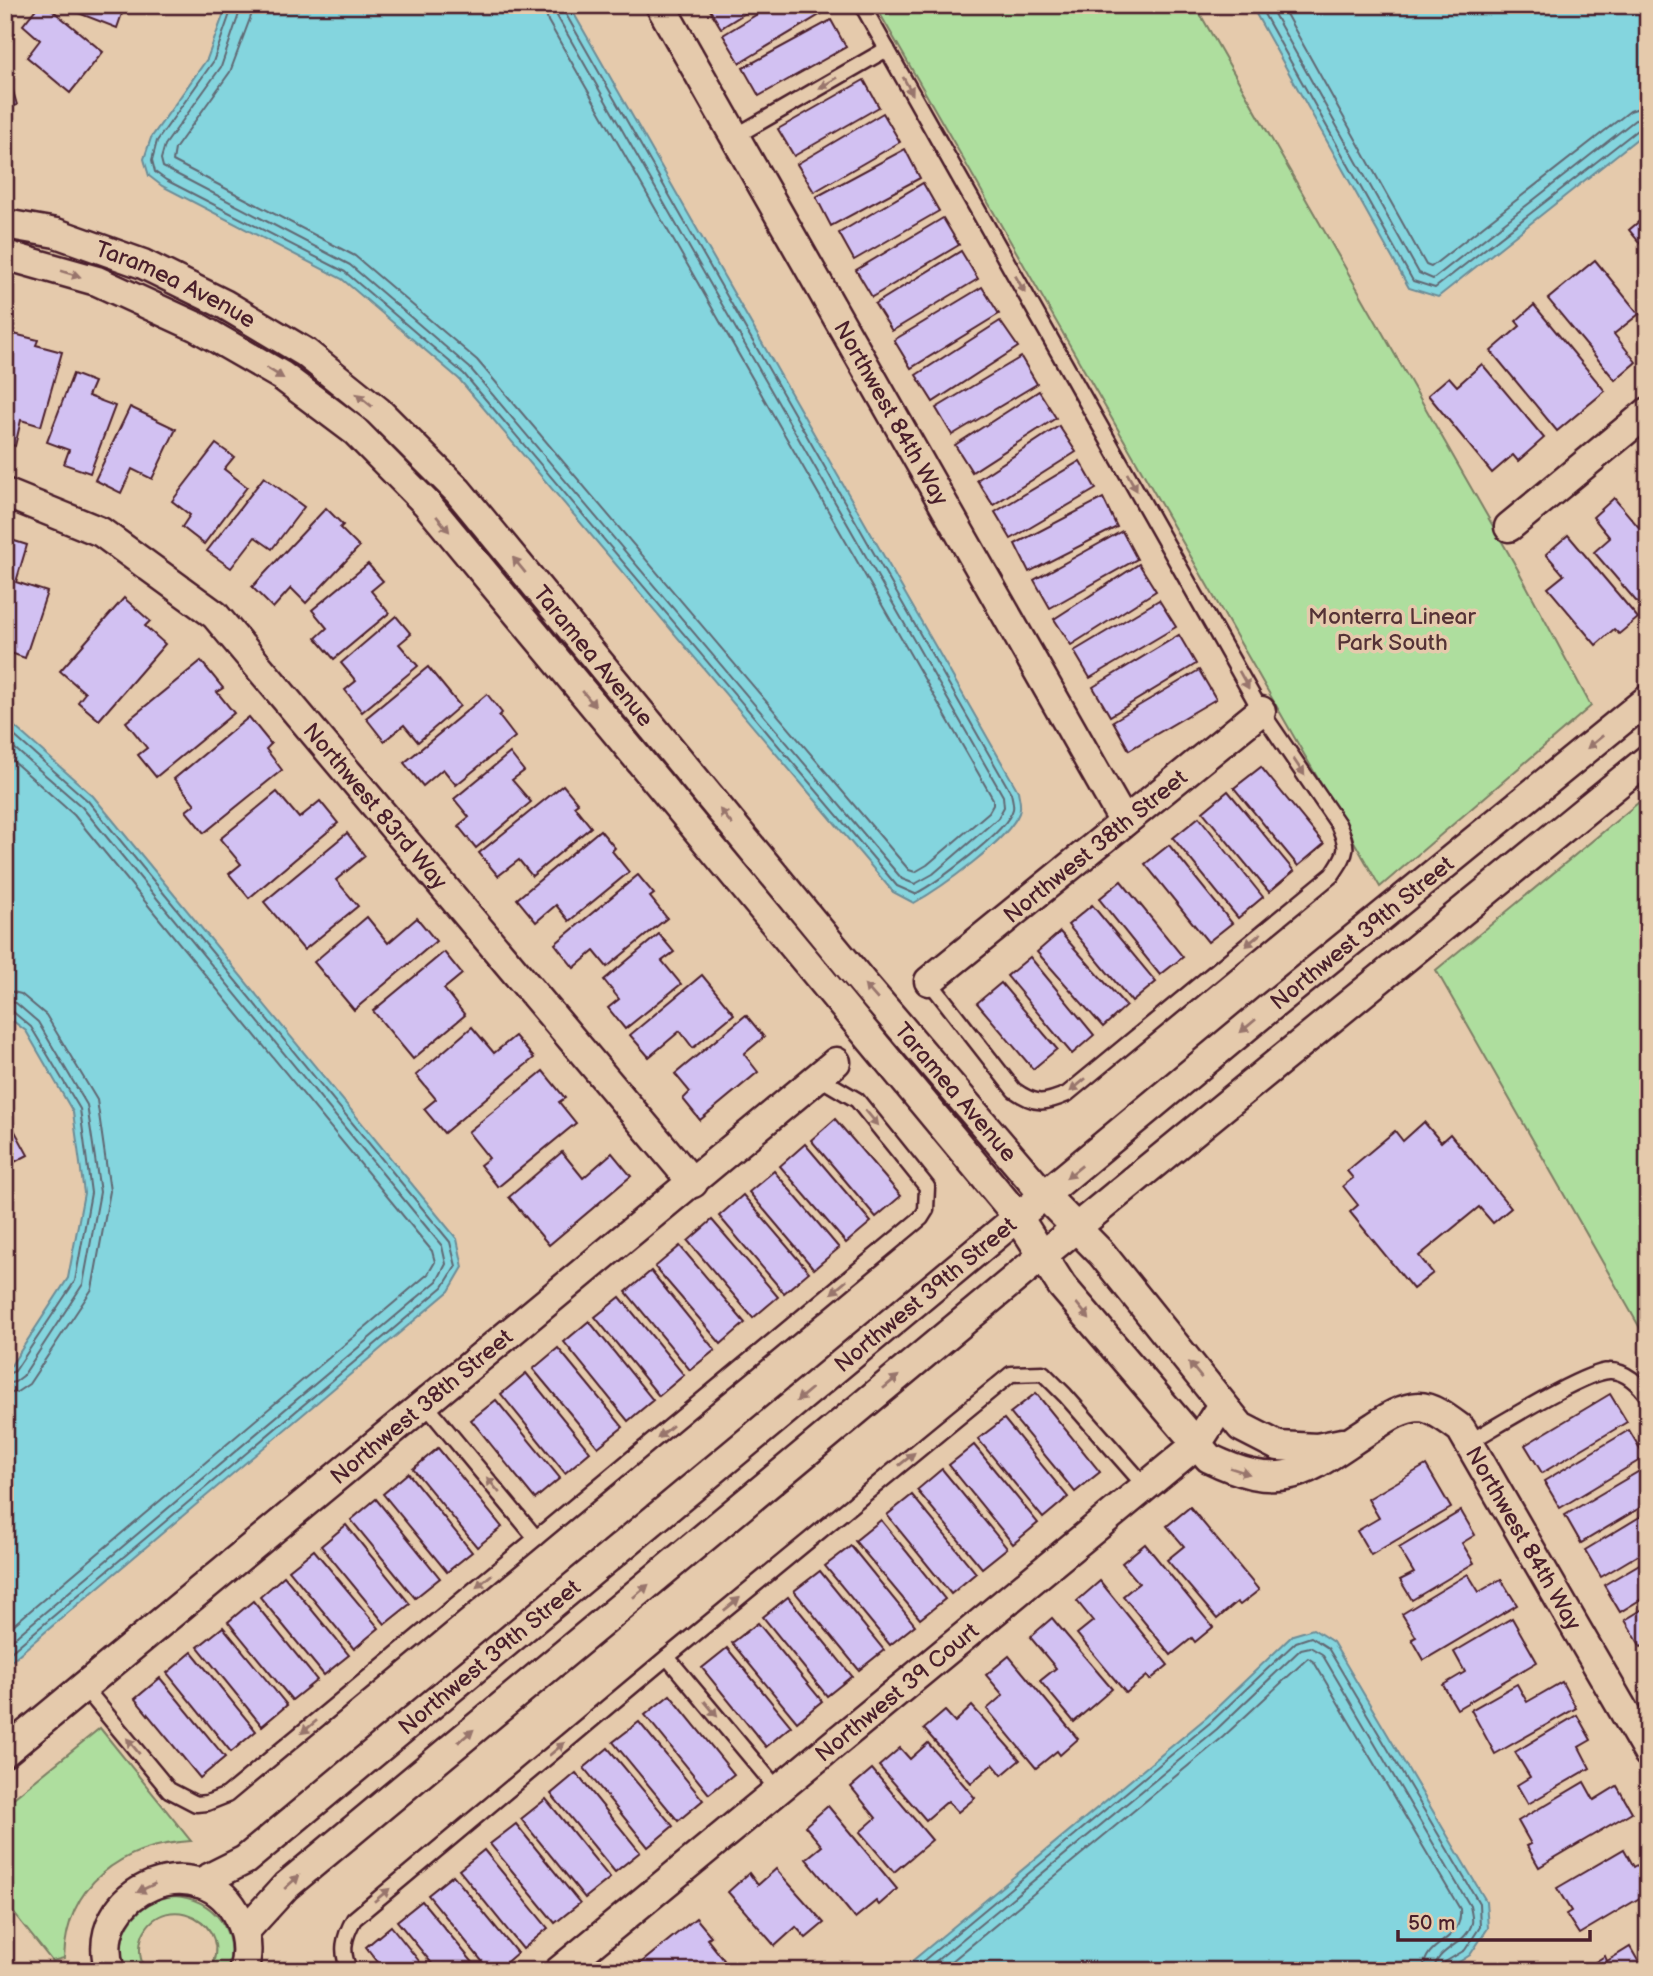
<svg xmlns="http://www.w3.org/2000/svg" width="1653" height="1976" font-family="'Balsamiq Sans',sans-serif">
	<rect width="100%" height="100%" fill="#e5caac"/>
	<filter id="ink" filterUnits="userSpaceOnUse"><feTurbulence type="fractalNoise" baseFrequency=".0143" numOctaves="2"/><feDisplacementMap in="SourceGraphic" scale="14" xChannelSelector="R" yChannelSelector="G"/><feConvolveMatrix kernelMatrix="1 2 1 2 8 2 1 2 1" color-interpolation-filters="sRGB"/></filter>
	<g filter="url(#ink)">
		<g fill="#aede9e" stroke="#7c7e64" stroke-width="2">
			<path d="M875,5H1195L1517,568L1591,706L1380,887Z"/>
			<path d="M1644,798L1648,804V1342L1436,970Z"/>
			<path d="M100,1728L191,1841C121,1845 67,1884 64,1958L52,1961L5,1902V1805Z"/>
			<path d="M174,1896C214,1898 240,1933 227,1971H209C237,1924 165,1887 143,1934C138,1947 139,1959 146,1971H125C111,1934 138,1900 174,1896Z"/>
		</g>
		<g fill="#84d5de" stroke="#6d8c96" stroke-width="2">
			<path d="M227,5H569L1018,791C1019,798 1022,806 1019,813C1008,840 941,888 914,903L893,892L459,379L342,279L162,186L149,176L144,159L151,138L207,59Z"/>
			<path d="M1251,5H1639L1648,24V130L1438,297L1409,288Z"/>
			<path d="M5,723L15,727L93,796L457,1239L463,1267L449,1291L5,1666V1370L10,1367L68,1278L84,1193L73,1112L26,1031L5,1015Z"/>
			<path d="M1313,1629L1333,1642L1486,1901L1488,1928L1470,1955L1445,1971H900L1207,1717L1293,1635Z"/>
		</g>
		<g fill="none" stroke-linecap="round" stroke-linejoin="round">
			<g stroke="#616873" stroke-width="2">
				<path d="M233,5L213,62L157,141L152,160L155,172L166,180L345,272L464,374L897,886L915,894C936,883 1008,831 1013,809C1014,805 1012,798 1011,793L564,11L563,5"/>
				<path d="M242,5L221,67L165,145L161,159L163,167L350,265L470,368L902,879L915,884L933,874L998,818L1004,807L1003,796L557,16L554,5"/>
				<path d="M253,5L251,16L230,72L175,149L173,161L355,256L477,360L909,870L915,872L927,865L989,812L993,805V799L548,21L544,5"/>
				<path d="M1259,5L1413,281L1435,288L1641,127L1648,125"/>
				<path d="M1269,5L1419,273L1433,279L1635,120L1648,116"/>
				<path d="M1281,5L1426,265L1431,267L1630,111L1648,105"/>
				<path d="M5,730L11,733L88,801L450,1242L456,1266L443,1287L5,1657"/>
				<path d="M5,740L82,807L442,1246L446,1264L437,1281L5,1646"/>
				<path d="M5,754L74,815L432,1251L435,1262L428,1274L5,1632"/>
				<path d="M5,990L21,994L46,1015L97,1100L110,1191L92,1289L29,1384L17,1392L5,1394"/>
				<path d="M5,1001L16,1003L38,1022L87,1105L100,1192L83,1284L23,1376L15,1382L5,1384"/>
				<path d="M5,1010L12,1011L31,1027L80,1109L91,1193L75,1281L15,1371L5,1375"/>
				<path d="M911,1971L1211,1722L1296,1642L1311,1637L1328,1648L1479,1903L1480,1927L1465,1950L1445,1962L1443,1971"/>
				<path d="M924,1971L1217,1729L1301,1649L1310,1647L1322,1654L1470,1906C1471,1911 1473,1919 1472,1923C1466,1946 1435,1948 1434,1971"/>
				<path d="M940,1971L1223,1737L1308,1658L1314,1662L1460,1909C1463,1944 1425,1938 1423,1971"/>
			</g>
		</g>
		<g fill="#d2c1f2" stroke="#4a1f2b" stroke-width="2">
			<path d="M39,5H46L103,52L70,93L27,57L40,40L23,25Z"/>
			<path d="M58,5H125L117,28Z"/>
			<path d="M707,5H758L721,28Z"/>
			<path d="M772,5H823L826,11L740,63L723,35Z"/>
			<path d="M831,20L846,47L759,96L743,68Z"/>
			<path d="M5,63L17,105L5,109Z"/>
			<path d="M864,80L879,107L794,156L778,129Z"/>
			<path d="M883,113L900,142L814,192L797,164Z"/>
			<path d="M905,149L920,178L831,226L816,197Z"/>
			<path d="M923,183L939,211L854,260L839,233Z"/>
			<path d="M1648,214V253L1629,230Z"/>
			<path d="M943,218L959,245L872,297L856,270Z"/>
			<path d="M961,251L978,279L892,331L875,304Z"/>
			<path d="M1595,260L1639,314L1614,334L1636,362L1615,380L1548,299Z"/>
			<path d="M982,287L999,314L911,368L894,340Z"/>
			<path d="M1534,305L1605,391L1557,431L1491,351L1520,326L1516,321Z"/>
			<path d="M1000,321L1018,347L933,402L916,375Z"/>
			<path d="M14,334L38,340L36,345L62,352L41,426L21,420L15,446L5,443V367Z"/>
			<path d="M1021,357L1037,384L952,435L936,408Z"/>
			<path d="M1482,364L1544,438L1518,461L1513,455L1492,473L1428,395L1449,377L1457,386Z"/>
			<path d="M73,374L94,382L88,396L115,406L90,473L64,464L69,450L47,442Z"/>
			<path d="M1039,391L1056,418L972,472L955,445Z"/>
			<path d="M130,407L176,429L152,479L132,469L121,493L95,480Z"/>
			<path d="M1059,426L1076,452L993,505L977,480Z"/>
			<path d="M216,444L234,457L224,469L247,487L204,544L182,527L190,515L172,501Z"/>
			<path d="M1080,461L1096,489L1011,539L995,512Z"/>
			<path d="M264,477L304,507L272,549L255,537L231,568L207,551Z"/>
			<path d="M1103,498L1117,527L1029,572L1015,544Z"/>
			<path d="M1614,498L1648,538V603L1642,608L1594,552L1610,538L1593,517Z"/>
			<path d="M326,508L343,525L340,528L359,547L306,603L291,588L273,608L252,587Z"/>
			<path d="M1122,531L1137,559L1050,608L1034,580Z"/>
			<path d="M1568,535L1638,618L1619,634L1614,629L1596,645L1548,588L1564,575L1546,554Z"/>
			<path d="M5,538L27,545L16,582L47,592L25,658L5,651Z"/>
			<path d="M368,564L383,581L371,591L389,613L334,659L316,638L327,628L312,610Z"/>
			<path d="M1139,564L1156,591L1071,645L1054,619Z"/>
			<path d="M124,598L150,621L145,626L165,644L99,720L78,702L85,693L60,671Z"/>
			<path d="M1159,600L1176,627L1090,678L1074,651Z"/>
			<path d="M396,616L411,634L399,644L418,666L362,712L345,690L356,681L341,663Z"/>
			<path d="M1179,635L1196,664L1110,716L1093,687Z"/>
			<path d="M201,661L223,688L217,692L234,713L156,777L138,755L147,748L126,722Z"/>
			<path d="M428,667L460,706L418,742L404,725L384,741L366,718Z"/>
			<path d="M1199,670L1216,699L1129,750L1113,721Z"/>
			<path d="M487,694L502,713L499,716L515,737L456,785L443,769L423,786L404,763Z"/>
			<path d="M249,717L271,744L266,749L282,770L204,833L186,811L195,804L174,779Z"/>
			<path d="M510,753L524,771L512,780L531,802L476,848L458,826L469,817L454,799Z"/>
			<path d="M1261,767L1324,844L1298,866L1234,788Z"/>
			<path d="M563,785L578,803L574,806L591,827L532,876L519,860L498,876L479,853Z"/>
			<path d="M1228,791L1294,871L1269,892L1203,812Z"/>
			<path d="M277,792L299,818L320,801L338,823L249,898L229,874L241,864L220,839Z"/>
			<path d="M1199,817L1263,897L1238,918L1173,838Z"/>
			<path d="M600,830L615,848L612,851L629,872L569,921L556,905L536,922L517,899Z"/>
			<path d="M347,833L365,856L336,880L358,906L304,950L264,902Z"/>
			<path d="M1169,845L1232,923L1208,942L1145,864Z"/>
			<path d="M638,875L654,894L650,897L667,918L607,967L594,951L574,968L555,944Z"/>
			<path d="M1121,881L1183,957L1160,975L1099,899Z"/>
			<path d="M1092,905L1156,982L1132,1002L1068,925Z"/>
			<path d="M367,917L388,943L417,918L436,941L354,1010L314,962Z"/>
			<path d="M1060,932L1126,1006L1103,1027L1037,952Z"/>
			<path d="M659,934L674,952L662,961L681,984L625,1029L608,1008L619,999L604,980Z"/>
			<path d="M444,952L462,974L444,989L465,1015L413,1059L373,1011Z"/>
			<path d="M1030,957L1094,1035L1072,1054L1007,976Z"/>
			<path d="M702,975L734,1014L693,1048L680,1031L649,1057L630,1035Z"/>
			<path d="M1001,983L1057,1049L1033,1069L977,1003Z"/>
			<path d="M746,1015L764,1037L744,1054L758,1072L700,1120L683,1099L690,1092L675,1074Z"/>
			<path d="M472,1027L494,1053L515,1036L534,1058L444,1133L424,1109L436,1099L416,1075Z"/>
			<path d="M543,1071L565,1098L559,1102L576,1123L498,1187L480,1165L489,1158L468,1132Z"/>
			<path d="M5,1113L28,1155L5,1167Z"/>
			<path d="M835,1119L901,1196L876,1217L811,1140Z"/>
			<path d="M1424,1122L1441,1142L1450,1134L1511,1208L1493,1223L1479,1207L1419,1256L1433,1273L1413,1289L1350,1212L1358,1205L1343,1186L1353,1178L1347,1171L1395,1131L1403,1141Z"/>
			<path d="M805,1144L871,1222L846,1243L780,1166Z"/>
			<path d="M562,1152L583,1178L612,1153L631,1176L549,1245L509,1197Z"/>
			<path d="M774,1171L839,1248L814,1269L749,1192Z"/>
			<path d="M743,1195L809,1272L784,1293L719,1216Z"/>
			<path d="M712,1220L778,1297L753,1318L688,1241Z"/>
			<path d="M680,1246L745,1323L721,1344L655,1267Z"/>
			<path d="M651,1271L715,1350L690,1370L626,1292Z"/>
			<path d="M620,1297L684,1375L659,1396L595,1317Z"/>
			<path d="M589,1321L653,1400L628,1421L564,1342Z"/>
			<path d="M558,1348L623,1427L598,1447L533,1369Z"/>
			<path d="M526,1373L590,1452L565,1473L501,1394Z"/>
			<path d="M1036,1393L1100,1472L1075,1492L1010,1413Z"/>
			<path d="M1610,1394L1627,1422L1542,1473L1525,1445Z"/>
			<path d="M496,1400L560,1478L535,1499L471,1420Z"/>
			<path d="M1004,1419L1068,1497L1043,1518L978,1439Z"/>
			<path d="M1629,1430L1645,1457L1560,1508L1544,1481Z"/>
			<path d="M974,1445L1038,1523L1013,1544L949,1465Z"/>
			<path d="M438,1448L502,1527L477,1547L413,1469Z"/>
			<path d="M1426,1465L1451,1508L1371,1555L1357,1531L1379,1518L1368,1499Z"/>
			<path d="M1648,1466V1503L1581,1543L1565,1515Z"/>
			<path d="M942,1469L1007,1548L982,1568L917,1490Z"/>
			<path d="M408,1473L472,1552L447,1572L383,1494Z"/>
			<path d="M912,1495L976,1573L951,1594L887,1515Z"/>
			<path d="M376,1499L440,1578L415,1598L351,1520Z"/>
			<path d="M1190,1507L1259,1590L1240,1605L1237,1602L1217,1619L1167,1560L1184,1546L1167,1526Z"/>
			<path d="M1461,1511L1475,1535L1462,1543L1474,1563L1412,1600L1400,1580L1414,1573L1399,1548Z"/>
			<path d="M1648,1512V1549L1601,1577L1585,1550Z"/>
			<path d="M881,1520L945,1599L920,1619L855,1541Z"/>
			<path d="M346,1525L410,1604L385,1624L321,1546Z"/>
			<path d="M1145,1544L1213,1627L1195,1642L1192,1638L1171,1655L1123,1596L1139,1583L1122,1563Z"/>
			<path d="M851,1546L915,1625L890,1645L825,1566Z"/>
			<path d="M314,1550L379,1628L354,1649L289,1570Z"/>
			<path d="M1648,1559V1595L1620,1612L1604,1585Z"/>
			<path d="M820,1571L884,1650L859,1670L794,1591Z"/>
			<path d="M1468,1574L1479,1592L1501,1579L1517,1605L1424,1660L1412,1639L1416,1637L1402,1614Z"/>
			<path d="M284,1576L349,1655L324,1675L260,1597Z"/>
			<path d="M1100,1581L1168,1665L1150,1680L1147,1676L1126,1693L1077,1634L1093,1621L1077,1601Z"/>
			<path d="M788,1597L852,1676L827,1696L763,1617Z"/>
			<path d="M253,1601L317,1680L292,1700L228,1622Z"/>
			<path d="M1648,1606V1643L1641,1647L1625,1620Z"/>
			<path d="M1052,1618L1112,1689L1074,1722L1040,1681L1056,1668L1030,1637Z"/>
			<path d="M1512,1618L1537,1662L1457,1709L1443,1685L1465,1672L1454,1652Z"/>
			<path d="M758,1623L822,1701L797,1722L732,1643Z"/>
			<path d="M223,1627L287,1705L262,1726L198,1647Z"/>
			<path d="M727,1648L791,1726L766,1747L702,1668Z"/>
			<path d="M192,1652L256,1731L231,1752L167,1673Z"/>
			<path d="M1009,1656L1078,1739L1060,1755L1057,1751L1036,1768L987,1709L1003,1695L986,1675Z"/>
			<path d="M160,1678L225,1757L200,1778L135,1699Z"/>
			<path d="M1562,1682L1576,1708L1495,1754L1471,1710L1517,1684L1527,1702Z"/>
			<path d="M670,1695L734,1774L709,1794L645,1715Z"/>
			<path d="M972,1706L1020,1760L1002,1775L993,1764L971,1783L924,1729L945,1711L955,1722Z"/>
			<path d="M1577,1715L1591,1740L1579,1747L1590,1768L1528,1804L1517,1785L1530,1777L1515,1752Z"/>
			<path d="M639,1722L703,1800L678,1821L613,1742Z"/>
			<path d="M928,1743L975,1798L958,1812L948,1801L926,1820L879,1766L900,1748L910,1759Z"/>
			<path d="M608,1748L673,1826L648,1847L584,1768Z"/>
			<path d="M872,1769L932,1840L894,1872L860,1832L876,1818L851,1787Z"/>
			<path d="M576,1773L640,1852L615,1872L551,1794Z"/>
			<path d="M1584,1782L1594,1800L1617,1786L1632,1812L1539,1867L1527,1846L1531,1844L1518,1821Z"/>
			<path d="M546,1799L610,1878L585,1898L521,1819Z"/>
			<path d="M828,1806L897,1889L879,1905L876,1901L855,1918L806,1859L822,1846L805,1826Z"/>
			<path d="M516,1824L580,1903L555,1923L490,1844Z"/>
			<path d="M1624,1849L1634,1867L1648,1859V1893L1579,1934L1566,1914L1571,1911L1557,1888Z"/>
			<path d="M484,1850L548,1928L523,1949L459,1870Z"/>
			<path d="M776,1869L824,1923L806,1938L796,1927L775,1946L728,1892L749,1873L758,1885Z"/>
			<path d="M453,1875L517,1953L496,1971H490L428,1895Z"/>
			<path d="M422,1901L480,1971H438L397,1921Z"/>
			<path d="M696,1918L711,1936L707,1939L724,1960L711,1971H631Z"/>
			<path d="M391,1926L427,1971H385L366,1947Z"/>
			<path d="M1630,1947L1644,1971H1585L1584,1969L1605,1956L1607,1961Z"/>
		</g>
		<g fill="none" stroke-linecap="round" stroke-linejoin="round">
			<g stroke="#4a1f2b" stroke-width="19">
				<g id="lane">
					<path d="M862,5L1261,711L1338,824C1350,850 1347,852 1332,875L1067,1094C1044,1104 1035,1105 1014,1090L929,981"/>
					<path d="M734,137L887,49"/>
					<path d="M425,1404L536,1538"/>
					<path d="M1469,1442C1496,1427 1583,1372 1609,1371C1625,1370 1640,1385 1648,1397"/>
					<path d="M667,1657L779,1791"/>
					<path d="M84,1687L169,1790L196,1804L207,1803L227,1795L921,1218L926,1210L927,1187L857,1100L818,1077"/>
					<path d="M350,1971C340,1952 344,1937 354,1919L667,1657L1011,1374L1043,1373L1065,1395L1145,1486"/>
				</g>
			</g>
			<g stroke="#4a1f2b" stroke-width="33">
				<g id="street">
					<path id="s1" d="M660,5L1124,822"/>
					<path id="s2" d="M5,224L56,233L143,264L224,304L306,353L378,411L458,491L863,983L1044,1195L1102,1254L1241,1427L1278,1446L1317,1448L1342,1443"/>
					<path id="s3" d="M5,255L97,281L197,327L282,376L355,431L427,504L1018,1217L1062,1286L1209,1458C1289,1497 1308,1468 1375,1426C1388,1417 1402,1408 1419,1407C1433,1407 1450,1421 1461,1429L1648,1753"/>
					<path id="s4" d="M5,493L101,532L215,615L693,1183"/>
					<path d="M1509,527L1648,412"/>
					<path id="s5" d="M929,981L1261,711"/>
					<path id="s6" d="M5,1752L836,1062"/>
					<path id="s7" d="M199,1883L245,1860L1268,1009L1648,699"/>
					<path d="M245,1931L286,1886L1043,1255L1648,759"/>
					<path d="M110,1971C84,1889 204,1842 239,1919C247,1936 249,1953 243,1971"/>
					<path id="s8" d="M559,1971L1197,1444L1222,1405"/>
				</g>
			</g>
			<use href="#lane" stroke="#e5caac" stroke-width="14"/>
			<use href="#street" stroke="#e5caac" stroke-width="28"/>
		</g>
		<defs><path id="oneway-solid" d="M-6-.8H1V-3.2L6.5 0L1 3.2V.8H-6Z" transform="scale(1.75)"/></defs>
		<g fill="#98746c">
			<use href="#oneway-solid" transform="translate(828 83) rotate(150)"/>
			<use href="#oneway-solid" transform="translate(908 86) rotate(61)"/>
			<use href="#oneway-solid" transform="translate(71 274) rotate(17)"/>
			<use href="#oneway-solid" transform="translate(1020 284) rotate(61)"/>
			<use href="#oneway-solid" transform="translate(275 373) rotate(32)"/>
			<use href="#oneway-solid" transform="translate(364 400) rotate(-141)"/>
			<use href="#oneway-solid" transform="translate(1132 482) rotate(61)"/>
			<use href="#oneway-solid" transform="translate(443 524) rotate(50)"/>
			<use href="#oneway-solid" transform="translate(519 565) rotate(-129)"/>
			<use href="#oneway-solid" transform="translate(1244 680) rotate(61)"/>
			<use href="#oneway-solid" transform="translate(589 699) rotate(50)"/>
			<use href="#oneway-solid" transform="translate(1595 742) rotate(141)"/>
			<use href="#oneway-solid" transform="translate(1299 767) rotate(56)"/>
			<use href="#oneway-solid" transform="translate(726 817) rotate(-129)"/>
			<use href="#oneway-solid" transform="translate(1253 940) rotate(140)"/>
			<use href="#oneway-solid" transform="translate(871 992) rotate(-131)"/>
			<use href="#oneway-solid" transform="translate(1248 1026) rotate(140)"/>
			<use href="#oneway-solid" transform="translate(1078 1085) rotate(140)"/>
			<use href="#oneway-solid" transform="translate(872 1118) rotate(50)"/>
			<use href="#oneway-solid" transform="translate(1074 1172) rotate(141)"/>
			<use href="#oneway-solid" transform="translate(839 1287) rotate(140)"/>
			<use href="#oneway-solid" transform="translate(1083 1311) rotate(50)"/>
			<use href="#oneway-solid" transform="translate(1195 1370) rotate(-129)"/>
			<use href="#oneway-solid" transform="translate(891 1382) rotate(-40)"/>
			<use href="#oneway-solid" transform="translate(804 1395) rotate(140)"/>
			<use href="#oneway-solid" transform="translate(665 1432) rotate(140)"/>
			<use href="#oneway-solid" transform="translate(907 1459) rotate(-39)"/>
			<use href="#oneway-solid" transform="translate(1240 1471) rotate(18)"/>
			<use href="#oneway-solid" transform="translate(493 1485) rotate(-130)"/>
			<use href="#oneway-solid" transform="translate(484 1581) rotate(140)"/>
			<use href="#oneway-solid" transform="translate(641 1591) rotate(-40)"/>
			<use href="#oneway-solid" transform="translate(732 1604) rotate(-39)"/>
			<use href="#oneway-solid" transform="translate(711 1709) rotate(50)"/>
			<use href="#oneway-solid" transform="translate(309 1727) rotate(140)"/>
			<use href="#oneway-solid" transform="translate(466 1736) rotate(-40)"/>
			<use href="#oneway-solid" transform="translate(133 1746) rotate(-129)"/>
			<use href="#oneway-solid" transform="translate(557 1749) rotate(-40)"/>
			<use href="#oneway-solid" transform="translate(292 1882) rotate(-42)"/>
			<use href="#oneway-solid" transform="translate(146 1888) rotate(154)"/>
			<use href="#oneway-solid" transform="translate(382 1895) rotate(-40)"/>
		</g>
	</g>
	<g text-anchor="middle" stroke-width="7" stroke-linejoin="round" paint-order="stroke">
		<g font-size="23" fill="#4a1f2b" stroke="#e5caac">
			<text dy="8" stroke="none"><textPath href="#s2" startOffset="182">Taramea Avenue</textPath></text>
			<text dy="8" stroke="none"><textPath href="#s1" startOffset="469">Northwest 84th Way</textPath></text>
			<text dy="8" stroke="none"><textPath href="#s2" startOffset="749">Taramea Avenue</textPath></text>
			<text dy="8" stroke="none"><textPath href="#s4" startOffset="494">Northwest 83rd Way</textPath></text>
			<text dy="8" stroke="none"><textPath href="#s5" startOffset="214">Northwest 38th Street</textPath></text>
			<text dy="8" stroke="none"><textPath href="#s7" startOffset="1503">Northwest 39th Street</textPath></text>
			<text dy="8" stroke="none"><textPath href="#s2" startOffset="1316">Taramea Avenue</textPath></text>
			<text dy="8" stroke="none"><textPath href="#s7" startOffset="936">Northwest 39th Street</textPath></text>
			<text dy="8" stroke="none"><textPath href="#s6" startOffset="541">Northwest 38th Street</textPath></text>
			<text dy="8" stroke="none"><textPath href="#s3" startOffset="2137">Northwest 84th Way</textPath></text>
			<text dy="8" stroke="none"><textPath href="#s7" startOffset="369">Northwest 39th Street</textPath></text>
			<text dy="8" stroke="none"><textPath href="#s8" startOffset="438">Northwest 39 Court</textPath></text>
		</g>
		<g font-size="23" fill="#543236" stroke="#e5caac">
			<text x="1392" y="624">Monterra Linear<tspan x="1392" dy="26">Park South</tspan></text>
		</g>
	</g>
	<rect width="1653" height="1976" fill="none" stroke="#e5caac" stroke-width="28"/>
	<rect x="14" y="14" width="1625" height="1948" fill="none" stroke="#4a1f2b" stroke-width="2.5" filter="url(#ink)"/>
	<path d="M1398 1930v10h192v-10" fill="none" stroke="#4a1f2b" stroke-width="3.5"/>
	<text x="1408" y="1930" font-size="21" fill="#4a1f2b" stroke="#e5caac" stroke-width="5" paint-order="stroke">50 m</text>
</svg>
